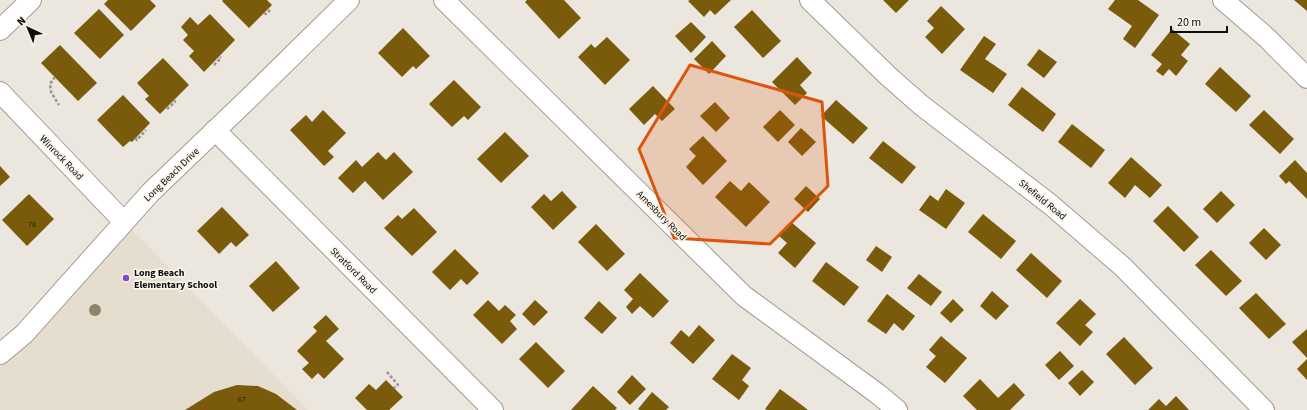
<svg xmlns="http://www.w3.org/2000/svg" width="1307" height="410" font-family="'Source Sans 3',sans-serif">
	<rect width="100%" height="100%" fill="#ebe6de"/>
	<path fill="#e5ddcd" d="M124,222L308,410H0V354Z"/>
	<g fill="#7a5b0b">
		<path d="M108,0H150L156,6L131,31L104,4Z"/>
		<path d="M223,0H267L272,5L249,28L222,1Z"/>
		<path d="M527,0H564L581,18L559,39L525,2Z"/>
		<path d="M690,0H731L715,15L710,10L704,17L688,1Z"/>
		<path d="M883,0H909L896,13Z"/>
		<path d="M1115,0H1138L1159,15L1135,48L1123,39L1132,26L1108,9Z"/>
		<path d="M1294,0H1307V11Z"/>
		<path d="M941,6L965,29L942,54L925,37L934,28L927,21Z"/>
		<path d="M99,9L124,35L100,59L74,33Z"/>
		<path d="M752,10L781,41L763,58L734,27Z"/>
		<path d="M210,14L235,40L204,72L189,56L194,51L183,40L188,35L181,27L190,17L198,25Z"/>
		<path d="M691,22L706,37L691,53L675,36Z"/>
		<path d="M403,28L430,56L416,69L413,66L402,77L378,53Z"/>
		<path d="M1172,29L1190,44L1181,55L1188,61L1176,76L1169,69L1163,76L1156,71L1162,64L1151,55Z"/>
		<path d="M984,36L996,44L985,59L1007,74L993,93L960,70Z"/>
		<path d="M607,37L630,60L605,85L578,57L591,44L595,48Z"/>
		<path d="M712,41L726,56L709,74L694,59Z"/>
		<path d="M60,45L97,83L78,101L41,63Z"/>
		<path d="M1039,49L1057,62L1044,78L1027,65Z"/>
		<path d="M797,57L812,73L800,85L807,93L795,105L772,82Z"/>
		<path d="M163,58L189,85L160,114L145,99L149,96L137,83Z"/>
		<path d="M1220,67L1251,96L1236,112L1205,84Z"/>
		<path d="M454,80L481,107L468,120L464,116L452,127L429,104Z"/>
		<path d="M653,86L675,109L662,121L655,114L644,125L629,109Z"/>
		<path d="M1022,87L1056,114L1043,132L1008,105Z"/>
		<path d="M123,95L150,123L132,142L130,141L123,147L97,120Z"/>
		<path d="M836,100L868,128L853,144L821,116Z"/>
		<path d="M715,102L730,118L716,132L700,116Z"/>
		<path d="M323,110L346,133L328,151L334,157L324,166L290,130L306,115L312,122Z"/>
		<path d="M780,110L795,125L778,142L763,127Z"/>
		<path d="M1264,110L1294,139L1280,154L1249,125Z"/>
		<path d="M1072,124L1105,150L1091,168L1058,142Z"/>
		<path d="M801,128L816,142L802,156L788,142Z"/>
		<path d="M505,132L529,156L501,183L477,159Z"/>
		<path d="M703,136L727,161L703,185L686,167L696,156L689,149Z"/>
		<path d="M883,141L916,167L902,184L869,158Z"/>
		<path d="M378,152L386,160L394,152L413,172L383,200L365,181L353,193L338,178L356,160L362,167Z"/>
		<path d="M1131,157L1162,185L1150,198L1135,185L1125,198L1108,183Z"/>
		<path d="M1295,160L1307,173V199L1289,181L1286,184L1279,176Z"/>
		<path d="M0,166L10,177L0,186Z"/>
		<path d="M730,181L741,191L749,182L770,202L746,227L715,197Z"/>
		<path d="M806,186L820,199L808,212L794,199Z"/>
		<path d="M946,189L965,203L946,229L919,210L930,195L938,201Z"/>
		<path d="M562,191L577,207L553,230L531,207L544,194L551,201Z"/>
		<path d="M1221,191L1235,205L1217,223L1203,209Z"/>
		<path d="M29,194L54,219L27,246L2,220Z"/>
		<path d="M1168,206L1199,237L1184,252L1153,221Z"/>
		<path d="M222,207L249,235L236,247L231,242L219,254L197,231Z"/>
		<path d="M414,208L437,232L412,256L384,228L398,215L402,219Z"/>
		<path d="M983,214L1016,241L1001,259L968,232Z"/>
		<path d="M791,222L816,243L795,268L778,253L787,243L779,236Z"/>
		<path d="M596,224L625,254L607,271L578,242Z"/>
		<path d="M1264,228L1281,245L1266,260L1249,243Z"/>
		<path d="M876,246L892,257L882,272L866,260Z"/>
		<path d="M455,249L479,273L467,285L461,279L450,290L432,272Z"/>
		<path d="M1211,250L1242,281L1226,296L1195,265Z"/>
		<path d="M1031,253L1062,281L1047,298L1016,270Z"/>
		<path d="M276,261L300,288L273,312L249,286Z"/>
		<path d="M826,262L859,287L844,306L812,281Z"/>
		<path d="M640,273L669,301L653,318L640,306L632,314L626,307L633,299L624,290Z"/>
		<path d="M919,274L942,292L931,306L907,288Z"/>
		<path d="M992,291L1009,306L996,320L980,306Z"/>
		<path d="M1256,293L1286,324L1269,339L1239,308Z"/>
		<path d="M887,294L915,316L903,331L894,323L886,334L867,321Z"/>
		<path d="M953,299L964,310L951,323L940,313Z"/>
		<path d="M1080,299L1096,314L1085,325L1093,332L1080,346L1056,323Z"/>
		<path d="M488,300L499,311L505,305L516,315L510,321L517,329L502,344L473,315Z"/>
		<path d="M535,300L548,312L534,326L522,314Z"/>
		<path d="M599,301L617,318L602,334L584,318Z"/>
		<path d="M326,315L339,329L326,341L344,359L324,379L318,373L312,379L302,369L309,363L297,351L317,331L313,327Z"/>
		<path d="M699,325L715,340L693,364L670,343L681,330L689,337Z"/>
		<path d="M1307,329V358L1292,342Z"/>
		<path d="M941,336L967,358L945,383L926,367L936,356L929,350Z"/>
		<path d="M1124,337L1153,368L1135,385L1106,354Z"/>
		<path d="M536,342L565,371L548,388L519,359Z"/>
		<path d="M1060,351L1074,366L1059,380L1045,365Z"/>
		<path d="M732,354L751,368L742,380L749,386L739,400L712,379Z"/>
		<path d="M1307,359V380L1297,369Z"/>
		<path d="M1082,370L1094,382L1080,396L1068,383Z"/>
		<path d="M632,375L646,389L630,405L617,392Z"/>
		<path d="M980,379L998,398L1014,383L1025,395L1010,410H977L963,396Z"/>
		<path d="M386,380L403,397L389,410H367L355,398L369,384L376,390Z"/>
		<path d="M237,385L258,386L276,394L297,410H185L214,392Z"/>
		<path d="M593,386L617,408L615,410H571Z"/>
		<path d="M780,389L799,403L808,410H767L765,409Z"/>
		<path d="M652,392L669,407L666,410H640L638,409Z"/>
		<path d="M1176,396L1189,410H1148L1159,399L1166,406Z"/>
	</g>
	<g fill="none" stroke-linecap="round" stroke-linejoin="round">
		<g stroke="#a09c94" stroke-width="22">
			<g id="minor">
				<path d="M444,0L744,296L878,394L897,410"/>
				<path d="M810,0L887,75L921,105L1051,205L1123,267L1264,410"/>
				<path d="M1223,0L1267,38L1307,78"/>
				<path d="M0,30L31,0"/>
				<path d="M0,92L124,222"/>
				<path d="M215,130L493,410"/>
				<path d="M0,354L24,334L151,192L247,100L349,0"/>
			</g>
		</g>
		<g stroke="#99958f" stroke-width="2.5" stroke-dasharray="3 2" stroke-linecap="butt">
			<path d="M264,13L266,14L270,10"/>
			<path d="M214,65L221,58L220,57"/>
			<path d="M55,77L50,84L51,92L59,105"/>
			<path d="M167,109L175,102L174,100"/>
			<path d="M135,138L137,140L146,130"/>
			<path d="M387,372L398,385L394,388"/>
		</g>
		<use href="#minor" stroke="#fff" stroke-width="20"/>
	</g>
	<circle fill="#8e846e" cx="95" cy="310" r="6"/>
	<path fill="#dd550c" fill-opacity="0.2" stroke="#dd550c" stroke-width="3" stroke-linejoin="round" d="M690,65L822,102L828,186L770,244L674,238L639,149Z"/>
	<circle fill="#7e4bc3" stroke="#f8f4eb" stroke-width="1.5" cx="126" cy="278" r="4"/>
	<g text-anchor="middle" stroke-width="3.5" stroke-linejoin="round" paint-order="stroke">
		<g font-size="8" fill="#29200a">
			<text x="32" y="227">78</text>
			<text x="242" y="402">67</text>
		</g>
		<g font-size="10" fill="#0e0c0a" stroke="#f8f4eb">
			<text transform="translate(62 157) rotate(46)" y="4">Winrock Road</text>
			<text transform="translate(171 174) rotate(-44)" y="4">Long Beach Drive</text>
			<text transform="translate(1043 199) rotate(39)" y="4">Shefield Road</text>
			<text transform="translate(662 215) rotate(45)" y="4">Amesbury Road</text>
			<text transform="translate(354 270) rotate(45)" y="4">Stratford Road</text>
		</g>
		<g font-size="10" font-weight="bold" fill="#0e0c0a" stroke="#f8f4eb" text-anchor="start">
			<text x="134" y="276">Long Beach<tspan x="134" dy="12">Elementary School</tspan></text>
		</g>
	</g>
	<g transform="translate(28 28) rotate(316)" stroke="#f8f4eb" stroke-width="3" paint-order="stroke">
	<path d="M0-3L7 15L0 10L-7 15Z" fill="#0e0c0a"/>
	<text y="-6" font-size="11" font-weight="bold" text-anchor="middle" fill="#0e0c0a">N</text>
	</g>
	<path d="M1171 26v6h56v-6" fill="none" stroke="#0e0c0a" stroke-width="2"/>
	<text x="1177" y="26" font-size="12" fill="#0e0c0a" stroke="#f8f4eb" stroke-width="3" paint-order="stroke">20 m</text>
</svg>
